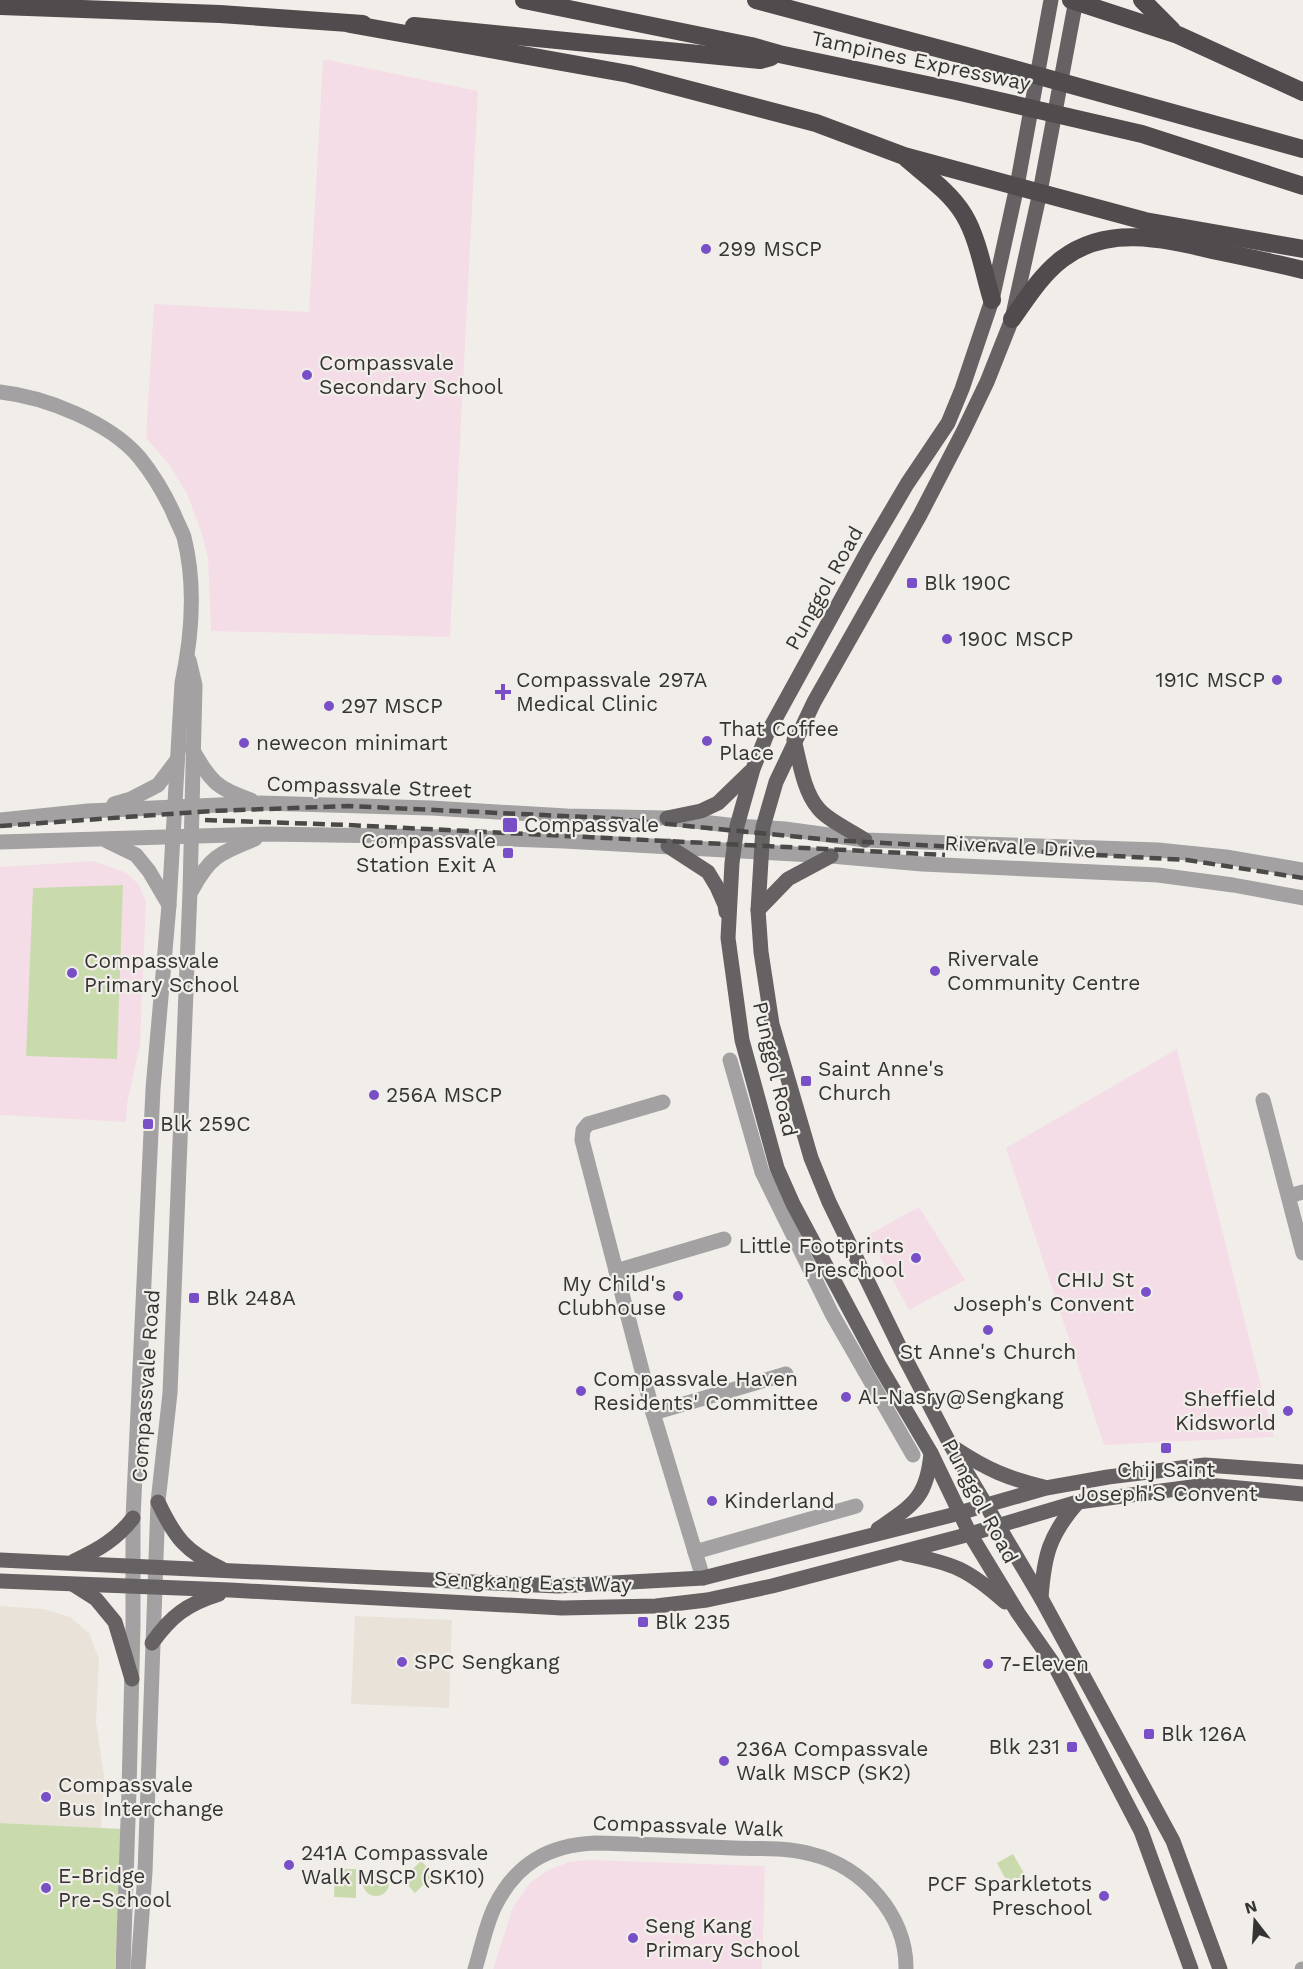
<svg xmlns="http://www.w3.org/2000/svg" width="1303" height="1969" font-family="'Work Sans',sans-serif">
	<rect width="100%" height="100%" fill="#f1eeea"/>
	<g fill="#e8e2d8">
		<path d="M0,1606L43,1609L70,1617L89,1633L99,1659L96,1722L104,1776L101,1828L0,1823Z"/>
		<path d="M355,1616L452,1620L449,1708L351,1704Z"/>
	</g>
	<g fill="#f5dde8">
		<path d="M323,59L478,91L450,637L211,631L208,558L201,531L187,494L169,464L146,438L154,304L309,312Z"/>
		<path d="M93,861L127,873L139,885L146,901L140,1044L127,1104L126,1122L0,1115V867Z"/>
		<path d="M1177,1049L1274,1437L1104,1445L1006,1148Z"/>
		<path d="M919,1207L965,1280L909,1310L868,1235Z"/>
		<path d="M590,1860L765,1866L762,1969H493L513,1907L530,1883L548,1870L569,1862Z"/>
	</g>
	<g fill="#c9dbac">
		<path d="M123,885L117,1059L26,1056L33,888Z"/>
		<path d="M0,1823L122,1829L115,1969H0Z"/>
		<path d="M1013,1854L1028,1880L1011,1889L997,1863Z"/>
		<path d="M421,1861L434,1874L415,1893L402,1879Z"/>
		<path d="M335,1869H356V1898L334,1897Z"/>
		<circle cx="376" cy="1883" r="13"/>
	</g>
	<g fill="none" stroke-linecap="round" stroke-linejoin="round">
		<g stroke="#a4a1a2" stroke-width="15">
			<path d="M0,392C45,397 109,422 139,457C153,474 164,493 173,512C176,520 181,529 184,537C196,585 192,636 182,683L169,905L153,1089L136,1454L133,1518V1626L129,1790L123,1969"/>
			<path d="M192,749C211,781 215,788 251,800"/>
			<path d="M114,804L131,799L158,785L177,760"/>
			<path d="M0,820L88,811L260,803L431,808L567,816L667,818L737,826L785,829L865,840L1158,850L1226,857L1303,870"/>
			<path d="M107,841L136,855L149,871L169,905"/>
			<path d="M0,842L266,834L453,837L564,841L831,856L922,864L1158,875L1233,885L1303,898"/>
			<path d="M192,890C210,856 220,853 255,839"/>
			<path d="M730,1060L762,1172L832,1314L913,1455"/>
			<path d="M1263,1100L1303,1253"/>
			<path d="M663,1102L588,1124L583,1130L582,1140L653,1413L703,1578"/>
			<path d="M1289,1196L1303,1192"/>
			<path d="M616,1271L724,1239"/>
			<path d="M653,1413L786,1374"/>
			<path d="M695,1552L856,1506"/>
			<path d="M138,1969L145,1872L158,1502L170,1393L190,891L195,685L189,660"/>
			<path d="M475,1969C481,1950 486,1924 495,1906C516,1864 548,1845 595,1843C641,1844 687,1846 733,1848C758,1849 786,1847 811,1854C862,1866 907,1915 906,1969"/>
			<path d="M1302,1969H1303"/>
		</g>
		<g stroke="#666263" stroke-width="15">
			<path d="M1051,0L1017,186L992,300L962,389L948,423L907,484L867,552L767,734L753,769L737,826L732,863L728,938L742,1040L777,1168L793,1204L879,1365L931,1453L970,1534L1018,1613L1055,1666L1141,1831L1191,1969"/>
			<path d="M1076,0L1040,192L1012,319L987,382L963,432L920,515L814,702L776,782L763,827L758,910L761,952L772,1024L811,1158L829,1202L905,1358L951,1446L1041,1598L1173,1841L1220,1969"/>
			<path d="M794,740C800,762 803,790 818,808C827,820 852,831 865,840"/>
			<path d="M667,818L701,811L718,803L750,772"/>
			<path d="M668,846L708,872L717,887L725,905L726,912"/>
			<path d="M758,910L788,879L831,856"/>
			<path d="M956,1449C988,1470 1007,1478 1044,1487"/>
			<path d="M158,1502C175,1538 185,1551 222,1569"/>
			<path d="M878,1529C913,1505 927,1498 931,1453"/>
			<path d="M905,1554C953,1563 968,1569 1005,1602"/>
			<path d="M0,1560L558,1586L703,1578L952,1515L1046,1488L1108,1477L1205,1465L1303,1472"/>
			<path d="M74,1561C98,1550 117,1539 133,1518"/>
			<path d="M0,1581L230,1590L562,1608L656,1606L707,1600L772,1586L970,1534L1078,1502L1207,1485L1303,1494"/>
			<path d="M74,1585L96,1599L115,1622L132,1679"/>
			<path d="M1041,1598C1044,1556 1049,1535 1078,1502"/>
			<path d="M152,1643C171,1616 187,1604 219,1594"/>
		</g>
		<g stroke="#504b4c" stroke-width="18">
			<path d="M524,0L751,46L779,54L956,91L1142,134L1303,186"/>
			<path d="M756,0L963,55L1303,149"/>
			<path d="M1071,0L1178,35L1303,92"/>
			<path d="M1142,0L1172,30"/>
			<path d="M0,6L220,14L363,24"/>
			<path d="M350,24L629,74L816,123L904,156L1145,221L1303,249"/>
			<path d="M414,26L760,60L771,57"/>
			<path d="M907,159C927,176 951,193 964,215C978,238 984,274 992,300"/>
			<path d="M1012,319C1027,298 1041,275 1062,259C1108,224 1165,239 1217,251C1246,257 1274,263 1303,270"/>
		</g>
		<g stroke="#4a4947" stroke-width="4.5" stroke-dasharray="12 6" stroke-linecap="butt">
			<path d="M205,820L347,825L945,855"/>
			<path d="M0,826L212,811L348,806L607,818L830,840L1187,860L1303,878"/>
		</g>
	</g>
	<g fill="#794fc8" stroke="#f1eeea" stroke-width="2">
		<circle cx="706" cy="249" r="6"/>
		<circle cx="307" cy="375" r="6"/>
		<rect x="906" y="577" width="12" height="12" rx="3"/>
		<circle cx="947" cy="639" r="6"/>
		<circle cx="1277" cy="680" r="6"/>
		<path d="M500 683h6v6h6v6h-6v6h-6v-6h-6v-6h6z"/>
		<circle cx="329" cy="706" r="6"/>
		<circle cx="707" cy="741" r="6"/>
		<circle cx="244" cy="743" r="6"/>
		<rect x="502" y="817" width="16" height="16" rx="3"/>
		<rect x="502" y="847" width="12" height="12" rx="3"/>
		<circle cx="935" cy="971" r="6"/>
		<circle cx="72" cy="973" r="6"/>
		<rect x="800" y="1075" width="12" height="12" rx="3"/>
		<circle cx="374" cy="1095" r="6"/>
		<rect x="142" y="1118" width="12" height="12" rx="3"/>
		<circle cx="916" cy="1258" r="6"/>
		<circle cx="1146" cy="1292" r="6"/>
		<circle cx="678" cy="1296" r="6"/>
		<rect x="188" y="1292" width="12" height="12" rx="3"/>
		<circle cx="988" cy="1330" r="6"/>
		<circle cx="581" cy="1391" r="6"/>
		<circle cx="846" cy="1397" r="6"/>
		<circle cx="1288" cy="1411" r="6"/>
		<rect x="1160" y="1442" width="12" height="12" rx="3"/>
		<circle cx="712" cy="1501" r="6"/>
		<rect x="637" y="1616" width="12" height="12" rx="3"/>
		<circle cx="402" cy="1662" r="6"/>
		<circle cx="988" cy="1664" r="6"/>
		<rect x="1143" y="1728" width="12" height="12" rx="3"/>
		<rect x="1066" y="1741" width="12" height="12" rx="3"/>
		<circle cx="724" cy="1761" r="6"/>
		<circle cx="46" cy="1797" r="6"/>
		<circle cx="289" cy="1865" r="6"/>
		<circle cx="46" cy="1888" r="6"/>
		<circle cx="1104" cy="1896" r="6"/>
		<circle cx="633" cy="1938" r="6"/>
	</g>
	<g text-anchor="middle" stroke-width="4.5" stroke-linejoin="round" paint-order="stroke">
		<g font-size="21" fill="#353432" stroke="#f1eeea">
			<text transform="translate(921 61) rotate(12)" y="7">Tampines Expressway</text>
			<text transform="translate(824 588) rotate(-61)" y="7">Punggol Road</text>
			<text transform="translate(369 787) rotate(2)" y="7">Compassvale Street</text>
			<text transform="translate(1020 847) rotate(3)" y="7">Rivervale Drive</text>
			<text transform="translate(775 1069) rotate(77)" y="7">Punggol Road</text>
			<text transform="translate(146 1386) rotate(-86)" y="7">Compassvale Road</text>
			<text transform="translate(980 1501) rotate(62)" y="7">Punggol Road</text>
			<text transform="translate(533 1582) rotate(2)" y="7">Sengkang East Way</text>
			<text transform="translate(688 1826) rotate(2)" y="7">Compassvale Walk</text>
		</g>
		<g font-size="21" fill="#353432" stroke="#f1eeea" text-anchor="start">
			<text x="718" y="256">299 MSCP</text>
			<text x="319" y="370">Compassvale<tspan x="319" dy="24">Secondary School</tspan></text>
			<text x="924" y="590">Blk 190C</text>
			<text x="959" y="646">190C MSCP</text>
			<text x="516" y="687">Compassvale 297A<tspan x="516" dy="24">Medical Clinic</tspan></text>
			<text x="1265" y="687" text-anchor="end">191C MSCP</text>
			<text x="341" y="713">297 MSCP</text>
			<text x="719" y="736">That Coffee<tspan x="719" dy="24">Place</tspan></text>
			<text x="256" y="750">newecon minimart</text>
			<text x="524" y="832">Compassvale</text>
			<text x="496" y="848" text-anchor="end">Compassvale<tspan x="496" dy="24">Station Exit A</tspan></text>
			<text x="947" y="966">Rivervale<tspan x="947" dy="24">Community Centre</tspan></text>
			<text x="84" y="968">Compassvale<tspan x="84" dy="24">Primary School</tspan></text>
			<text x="818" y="1076">Saint Anne's<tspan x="818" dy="24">Church</tspan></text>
			<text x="386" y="1102">256A MSCP</text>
			<text x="160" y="1131">Blk 259C</text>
			<text x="904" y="1253" text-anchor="end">Little Footprints<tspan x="904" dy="24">Preschool</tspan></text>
			<text x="1134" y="1287" text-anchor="end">CHIJ St<tspan x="1134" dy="24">Joseph's Convent</tspan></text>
			<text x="666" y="1291" text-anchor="end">My Child's<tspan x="666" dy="24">Clubhouse</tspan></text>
			<text x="206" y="1305">Blk 248A</text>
			<text x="988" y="1359" text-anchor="middle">St Anne's Church</text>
			<text x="593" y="1386">Compassvale Haven<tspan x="593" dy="24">Residents' Committee</tspan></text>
			<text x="858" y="1404">Al-Nasry@Sengkang</text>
			<text x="1276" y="1406" text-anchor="end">Sheffield<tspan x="1276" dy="24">Kidsworld</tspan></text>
			<text x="1166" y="1477" text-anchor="middle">Chij Saint<tspan x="1166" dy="24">Joseph'S Convent</tspan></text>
			<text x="724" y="1508">Kinderland</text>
			<text x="655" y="1629">Blk 235</text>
			<text x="414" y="1669">SPC Sengkang</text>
			<text x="1000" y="1671">7-Eleven</text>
			<text x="1161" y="1741">Blk 126A</text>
			<text x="1060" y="1754" text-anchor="end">Blk 231</text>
			<text x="736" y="1756">236A Compassvale<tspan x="736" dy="24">Walk MSCP (SK2)</tspan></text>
			<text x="58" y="1792">Compassvale<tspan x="58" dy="24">Bus Interchange</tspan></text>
			<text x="301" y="1860">241A Compassvale<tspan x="301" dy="24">Walk MSCP (SK10)</tspan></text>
			<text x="58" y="1883">E-Bridge<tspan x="58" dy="24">Pre-School</tspan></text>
			<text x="1092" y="1891" text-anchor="end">PCF Sparkletots<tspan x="1092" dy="24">Preschool</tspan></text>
			<text x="645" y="1933">Seng Kang<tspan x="645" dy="24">Primary School</tspan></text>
		</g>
	</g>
	<g transform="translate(1255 1921) rotate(343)" stroke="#f1eeea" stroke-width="4.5" paint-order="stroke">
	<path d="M0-4.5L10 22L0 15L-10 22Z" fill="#353432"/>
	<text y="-9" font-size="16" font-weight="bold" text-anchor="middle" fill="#353432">N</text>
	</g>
</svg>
